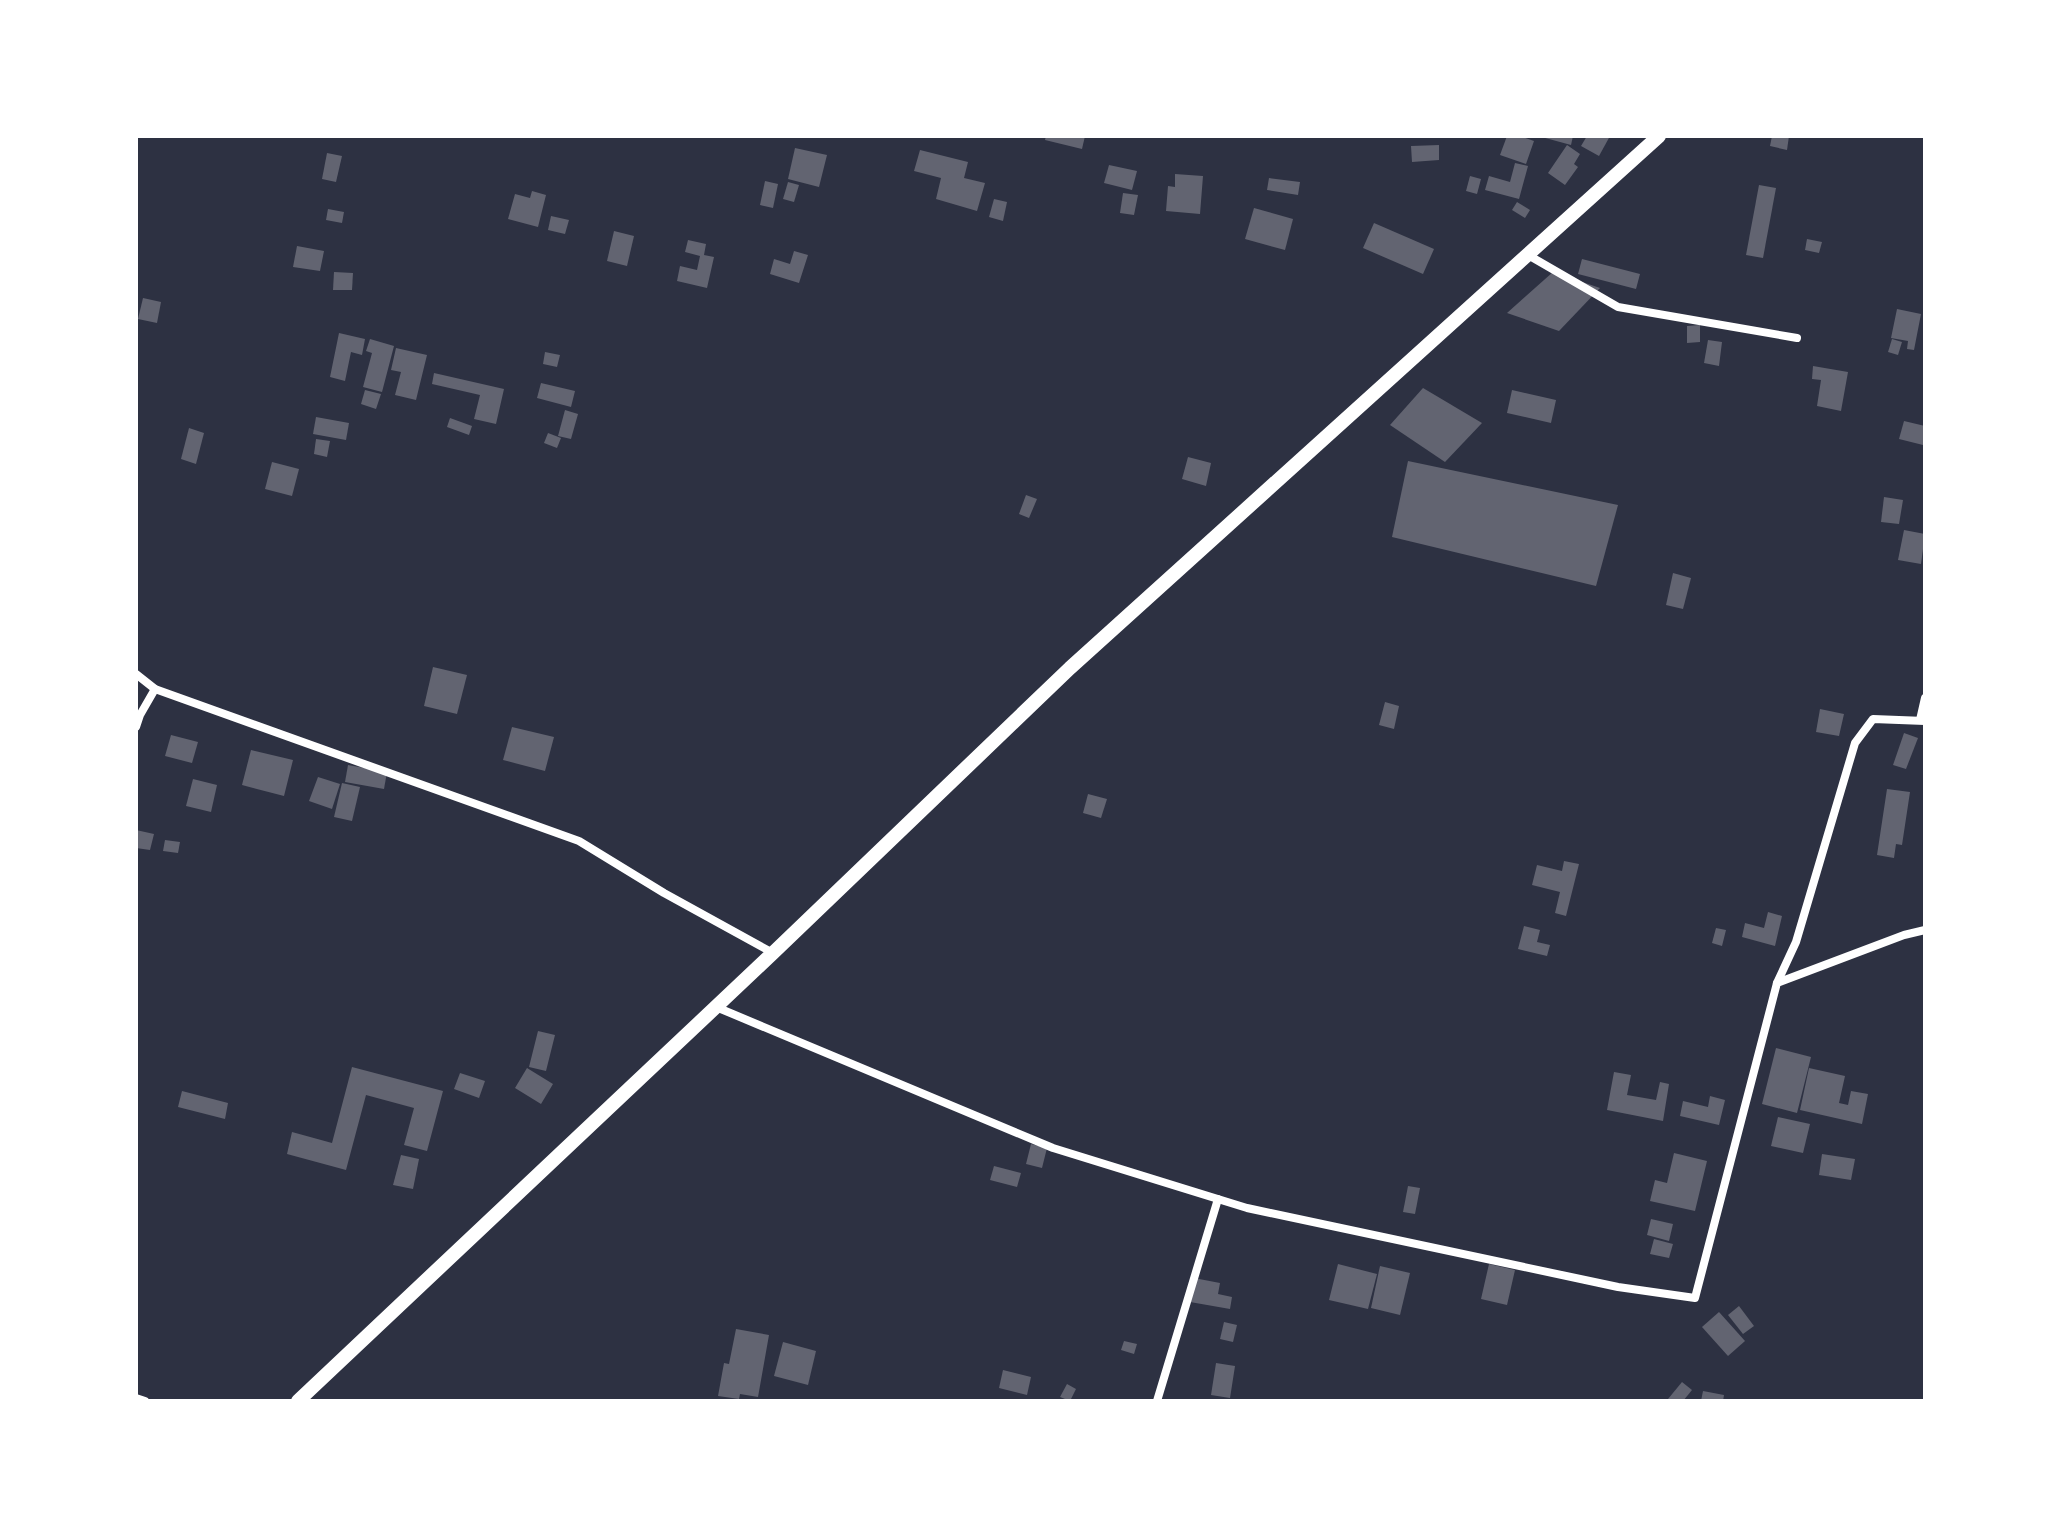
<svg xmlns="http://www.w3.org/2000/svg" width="2061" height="1537" font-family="'Playfair Display',serif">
	<rect width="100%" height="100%" fill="#2d3142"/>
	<g fill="#626471">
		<path d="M1046,136H1085L1082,149L1045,140Z"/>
		<path d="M1507,136H1520L1534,141L1526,164L1500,155Z"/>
		<path d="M1538,136H1573L1571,145Z"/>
		<path d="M1587,136H1610L1599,156L1581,146Z"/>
		<path d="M1772,136H1789L1787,150L1770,146Z"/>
		<path d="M1439,145V160L1412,162L1411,146Z"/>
		<path d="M1567,145L1580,154L1574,164L1578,167L1565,185L1548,173Z"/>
		<path d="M795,148L827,155L819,187L788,179Z"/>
		<path d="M920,150L968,162L964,178L985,183L977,211L936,199L941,178L914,171Z"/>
		<path d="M327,153L342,156L336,182L322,179Z"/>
		<path d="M1515,163L1528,166L1519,199L1485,190L1489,176L1510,182Z"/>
		<path d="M1109,165L1137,171L1132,190L1104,183Z"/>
		<path d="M1175,174L1203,176L1200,214L1166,211L1168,186L1175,187Z"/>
		<path d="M1470,176L1481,179L1477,194L1466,191Z"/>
		<path d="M1269,178L1300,182L1298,195L1267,190Z"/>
		<path d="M765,181L778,184L773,208L760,205Z"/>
		<path d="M788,182L799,185L794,202L783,199Z"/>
		<path d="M1759,185L1776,188L1763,258L1746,255Z"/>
		<path d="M532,191L546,195L538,227L508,219L515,194L530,198Z"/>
		<path d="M1123,193L1138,195L1134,215L1120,213Z"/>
		<path d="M994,199L1007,202L1003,221L989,217Z"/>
		<path d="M1517,202L1530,210L1525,218L1512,210Z"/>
		<path d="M1254,208L1293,219L1285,250L1245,239Z"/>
		<path d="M328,209L344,212L342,223L326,220Z"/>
		<path d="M551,216L569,220L565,234L548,230Z"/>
		<path d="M1374,223L1434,249L1423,274L1363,248Z"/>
		<path d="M614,231L634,236L627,266L607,261Z"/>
		<path d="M1807,239L1822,242L1819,253L1805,250Z"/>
		<path d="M688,240L706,244L704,255L714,257L707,288L677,281L680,266L697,270L700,256L685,252Z"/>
		<path d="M297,246L324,251L320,271L293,267Z"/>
		<path d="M794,251L808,255L799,283L770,274L774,259L790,264Z"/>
		<path d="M1582,259L1640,274L1636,289L1578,274Z"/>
		<path d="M334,272L353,273L352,290H333Z"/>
		<path d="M1553,272L1600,288L1559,331L1507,313Z"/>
		<path d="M143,298L161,302L157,323L138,319Z"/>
		<path d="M1897,309L1921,314L1914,350L1907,349L1908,341L1891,338Z"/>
		<path d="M1700,325V342L1687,343V326Z"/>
		<path d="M339,333L365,339L362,355L351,352L345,381L330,377Z"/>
		<path d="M370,339L394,346L382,392L363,387L372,353L366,351Z"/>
		<path d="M1892,339L1902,342L1898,355L1888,352Z"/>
		<path d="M1708,340L1722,342L1719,366L1704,363Z"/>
		<path d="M396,348L427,355L416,400L395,395L401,372L391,370Z"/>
		<path d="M545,352L560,355L557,367L543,364Z"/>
		<path d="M1813,366L1848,372L1841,411L1817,406L1821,380L1812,379Z"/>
		<path d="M434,373L504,389L496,424L474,419L480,395L432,384Z"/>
		<path d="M541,383L575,391L571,407L537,398Z"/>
		<path d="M1423,388L1482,423L1445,462L1390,425Z"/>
		<path d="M365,390L381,394L376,409L361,404Z"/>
		<path d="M1512,390L1556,400L1551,423L1507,413Z"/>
		<path d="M565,410L578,414L571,439L558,436Z"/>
		<path d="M316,417L349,423L346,440L313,434Z"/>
		<path d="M450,418L472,426L469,435L447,427Z"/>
		<path d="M1904,421L1925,426L1923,445L1899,439Z"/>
		<path d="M189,428L204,433L196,464L181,459Z"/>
		<path d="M548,433L561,438L557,448L544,443Z"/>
		<path d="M316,439L330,441L327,457L314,454Z"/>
		<path d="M1188,457L1211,463L1206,486L1182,479Z"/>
		<path d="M1408,461L1618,505L1596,586L1392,537Z"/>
		<path d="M272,462L299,469L292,496L265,489Z"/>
		<path d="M1026,495L1037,499L1029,518L1019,514Z"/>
		<path d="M1884,497L1903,500L1899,524L1881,522Z"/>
		<path d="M1904,530L1925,534L1921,564L1898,560Z"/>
		<path d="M1673,573L1691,578L1683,609L1666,605Z"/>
		<path d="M433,667L467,675L457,714L424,706Z"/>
		<path d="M1385,702L1399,706L1394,729L1379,725Z"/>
		<path d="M1820,709L1844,714L1839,736L1816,732Z"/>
		<path d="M512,727L554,737L545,771L503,760Z"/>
		<path d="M1904,733L1918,738L1906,769L1893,765Z"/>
		<path d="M171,735L198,742L192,763L165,756Z"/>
		<path d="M251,750L293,760L284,796L242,785Z"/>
		<path d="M348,765L387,772L384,789L345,782Z"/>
		<path d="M318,777L340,784L332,809L309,801Z"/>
		<path d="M193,779L217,785L211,812L186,806Z"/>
		<path d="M342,783L360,787L352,821L334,817Z"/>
		<path d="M1887,789L1910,792L1902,845L1896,844L1894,858L1877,855Z"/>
		<path d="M1088,794L1107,799L1101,818L1083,813Z"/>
		<path d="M136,830L154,834L150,850L136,848Z"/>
		<path d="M165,840L180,842L178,853L163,851Z"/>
		<path d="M1564,861L1579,864L1566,916L1555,913L1560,892L1532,885L1537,865L1562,871Z"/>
		<path d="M1768,912L1782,916L1775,946L1742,937L1745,923L1764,928Z"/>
		<path d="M1524,926L1540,930L1537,942L1550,945L1547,956L1518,949Z"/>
		<path d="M1716,928L1726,930L1722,946L1712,943Z"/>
		<path d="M538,1031L555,1035L546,1071L529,1067Z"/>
		<path d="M1776,1048L1811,1057L1797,1113L1762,1104Z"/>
		<path d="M352,1067L443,1091L427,1151L404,1145L414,1108L366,1095L346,1170L287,1154L292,1132L332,1143Z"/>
		<path d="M527,1068L553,1084L541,1104L515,1088Z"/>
		<path d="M1809,1068L1845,1076L1839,1103L1848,1105L1851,1091L1868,1094L1862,1124L1800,1110Z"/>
		<path d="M1614,1072L1631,1075L1627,1095L1656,1100L1660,1082L1669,1084L1663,1121L1607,1110Z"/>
		<path d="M460,1073L485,1081L479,1098L454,1089Z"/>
		<path d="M182,1091L228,1103L225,1119L178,1107Z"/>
		<path d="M1710,1096L1725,1100L1719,1125L1680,1116L1683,1101L1708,1107Z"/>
		<path d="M1778,1117L1810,1124L1803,1153L1771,1146Z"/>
		<path d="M1031,1144L1047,1148L1042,1168L1026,1164Z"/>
		<path d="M1674,1153L1707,1161L1695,1211L1650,1201L1655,1180L1667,1183Z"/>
		<path d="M1822,1154L1855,1159L1851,1180L1819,1175Z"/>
		<path d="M401,1155L419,1159L413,1189L393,1185Z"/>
		<path d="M994,1166L1021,1173L1017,1187L990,1180Z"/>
		<path d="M1408,1186L1420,1188L1415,1214L1403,1212Z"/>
		<path d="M1651,1219L1673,1224L1669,1241L1647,1235Z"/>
		<path d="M1654,1239L1673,1244L1669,1258L1650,1254Z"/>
		<path d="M1338,1264L1377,1274L1368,1309L1329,1300Z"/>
		<path d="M1489,1264L1515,1270L1507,1305L1481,1299Z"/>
		<path d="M1380,1266L1410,1273L1400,1315L1371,1308Z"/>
		<path d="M1194,1278L1220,1283L1218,1294L1232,1297L1230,1309L1190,1302Z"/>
		<path d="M1739,1306L1754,1326L1743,1334L1728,1315Z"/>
		<path d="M1719,1312L1745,1341L1728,1356L1702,1327Z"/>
		<path d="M1224,1322L1237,1325L1233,1342L1220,1339Z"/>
		<path d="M736,1329L769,1335L758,1397L740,1394L739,1399L718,1396L724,1363L729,1364Z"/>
		<path d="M1124,1341L1137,1344L1134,1354L1121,1350Z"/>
		<path d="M783,1342L816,1351L808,1385L774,1376Z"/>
		<path d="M1216,1363L1235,1366L1230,1398L1211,1395Z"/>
		<path d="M1003,1370L1031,1377L1027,1395L999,1388Z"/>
		<path d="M1682,1382L1692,1390L1683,1401H1671L1668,1399Z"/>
		<path d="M1067,1384L1076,1389L1070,1401L1060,1397Z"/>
		<path d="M1703,1391L1724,1395L1723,1401H1701Z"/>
	</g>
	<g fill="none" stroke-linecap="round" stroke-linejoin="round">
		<g stroke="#fff" stroke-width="8">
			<path d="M1528,255L1618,307L1797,338"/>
			<path d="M136,674L155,689L579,841L664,893L773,953"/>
			<path d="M1920,720L1925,698"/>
			<path d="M136,727L140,715L155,689"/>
			<path d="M1777,983L1796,942L1855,743L1873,719L1925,721"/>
			<path d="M716,1007L1053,1148L1247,1208L1618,1287L1695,1298L1777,983L1904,935L1925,930"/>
			<path d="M136,1398L145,1401"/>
			<path d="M1157,1401L1218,1199"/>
		</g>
		<path stroke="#fff" stroke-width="14" d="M298,1401L773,953L1070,668L1659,136"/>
	</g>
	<rect width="2061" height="1537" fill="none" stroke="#ffffff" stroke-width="276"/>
</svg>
